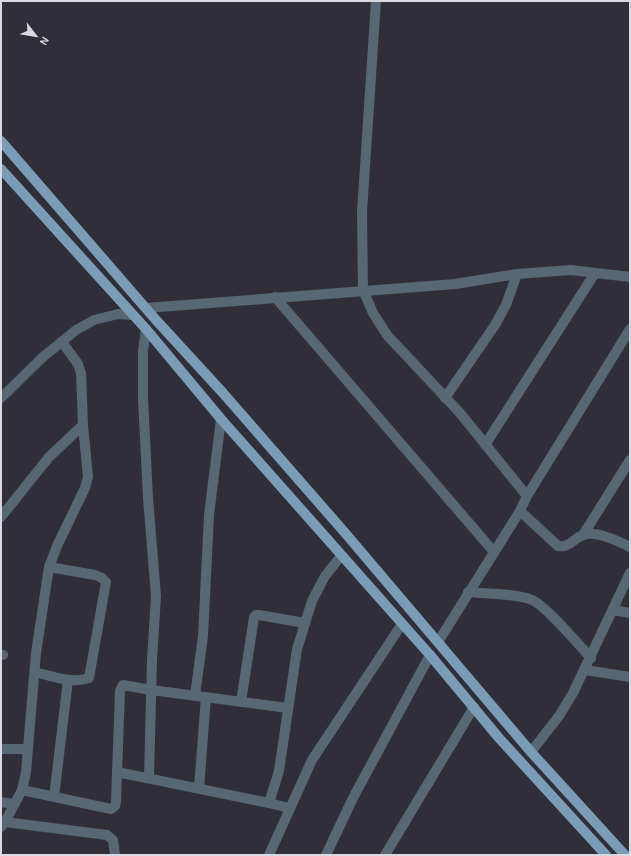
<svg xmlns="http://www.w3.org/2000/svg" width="631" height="856" font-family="Karla,sans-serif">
	<rect width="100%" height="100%" fill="#302f39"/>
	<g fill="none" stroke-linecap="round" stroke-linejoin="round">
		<g stroke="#576774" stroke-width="10">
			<path d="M376,1L362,212L363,290L373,313L387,335L460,413L527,496"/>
			<path d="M275,297L494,552"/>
			<path d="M146,308L455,284L517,274L571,270L630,277"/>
			<path d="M146,329L143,351V399L148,498L156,596L152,660L149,778"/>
			<path d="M1,398L43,357L76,330L94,320L118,314L131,315"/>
			<path d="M445,398L495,325L506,305L517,274"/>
			<path d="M485,445L595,273"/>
			<path d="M520,511L558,546C569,548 573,539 583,535C595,530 618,541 630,547"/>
			<path d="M1,517L49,457L83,425"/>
			<path d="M583,535L630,460"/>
			<path d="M468,592C488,594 514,593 532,600C544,604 580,646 591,658"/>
			<path d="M613,610L630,613"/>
			<path d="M438,642L520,511L527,496L630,329"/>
			<path d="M1,655H3"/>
			<path d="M585,670L630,677"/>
			<path d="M35,672C51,676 72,684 89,678L106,582L102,578L95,575L49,567"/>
			<path d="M195,696L203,636L209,515L221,419"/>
			<path d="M241,702L254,617L256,615H259L305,623"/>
			<path d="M1,749H28"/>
			<path d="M531,752L559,716L573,693L630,573"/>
			<path d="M117,772L269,803L289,808"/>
			<path d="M199,788L206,697"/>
			<path d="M22,790L111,809L115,806L116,802L120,691L123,685L151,690L288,708"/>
			<path d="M54,797L68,680"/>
			<path d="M1,802L14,804"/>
			<path d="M269,803L279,771L297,649L312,601L325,576L341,556"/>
			<path d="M5,822L107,835L113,840L115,855"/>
			<path d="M1,827L5,822L22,790L26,772L36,653L49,567L57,546L85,488L88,477L83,425L81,373L78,364L62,342"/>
			<path d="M269,855L312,760L402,624"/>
			<path d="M326,855L353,798L430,655"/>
			<path d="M385,855L474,707"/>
		</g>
		<g stroke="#7b9cb7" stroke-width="10">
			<path d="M1,141L156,320L223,393L346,534L531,752L625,855"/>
			<path d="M1,169L146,329L221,419L430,655L499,738L606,855"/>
		</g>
	</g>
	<rect width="631" height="856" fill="none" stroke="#dad9e0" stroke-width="4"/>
	<g transform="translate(36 36) rotate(121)" stroke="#302f39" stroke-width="3" paint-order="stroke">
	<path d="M0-3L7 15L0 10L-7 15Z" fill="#dad9e0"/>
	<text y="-6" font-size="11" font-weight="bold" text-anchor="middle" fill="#dad9e0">N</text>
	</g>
</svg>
